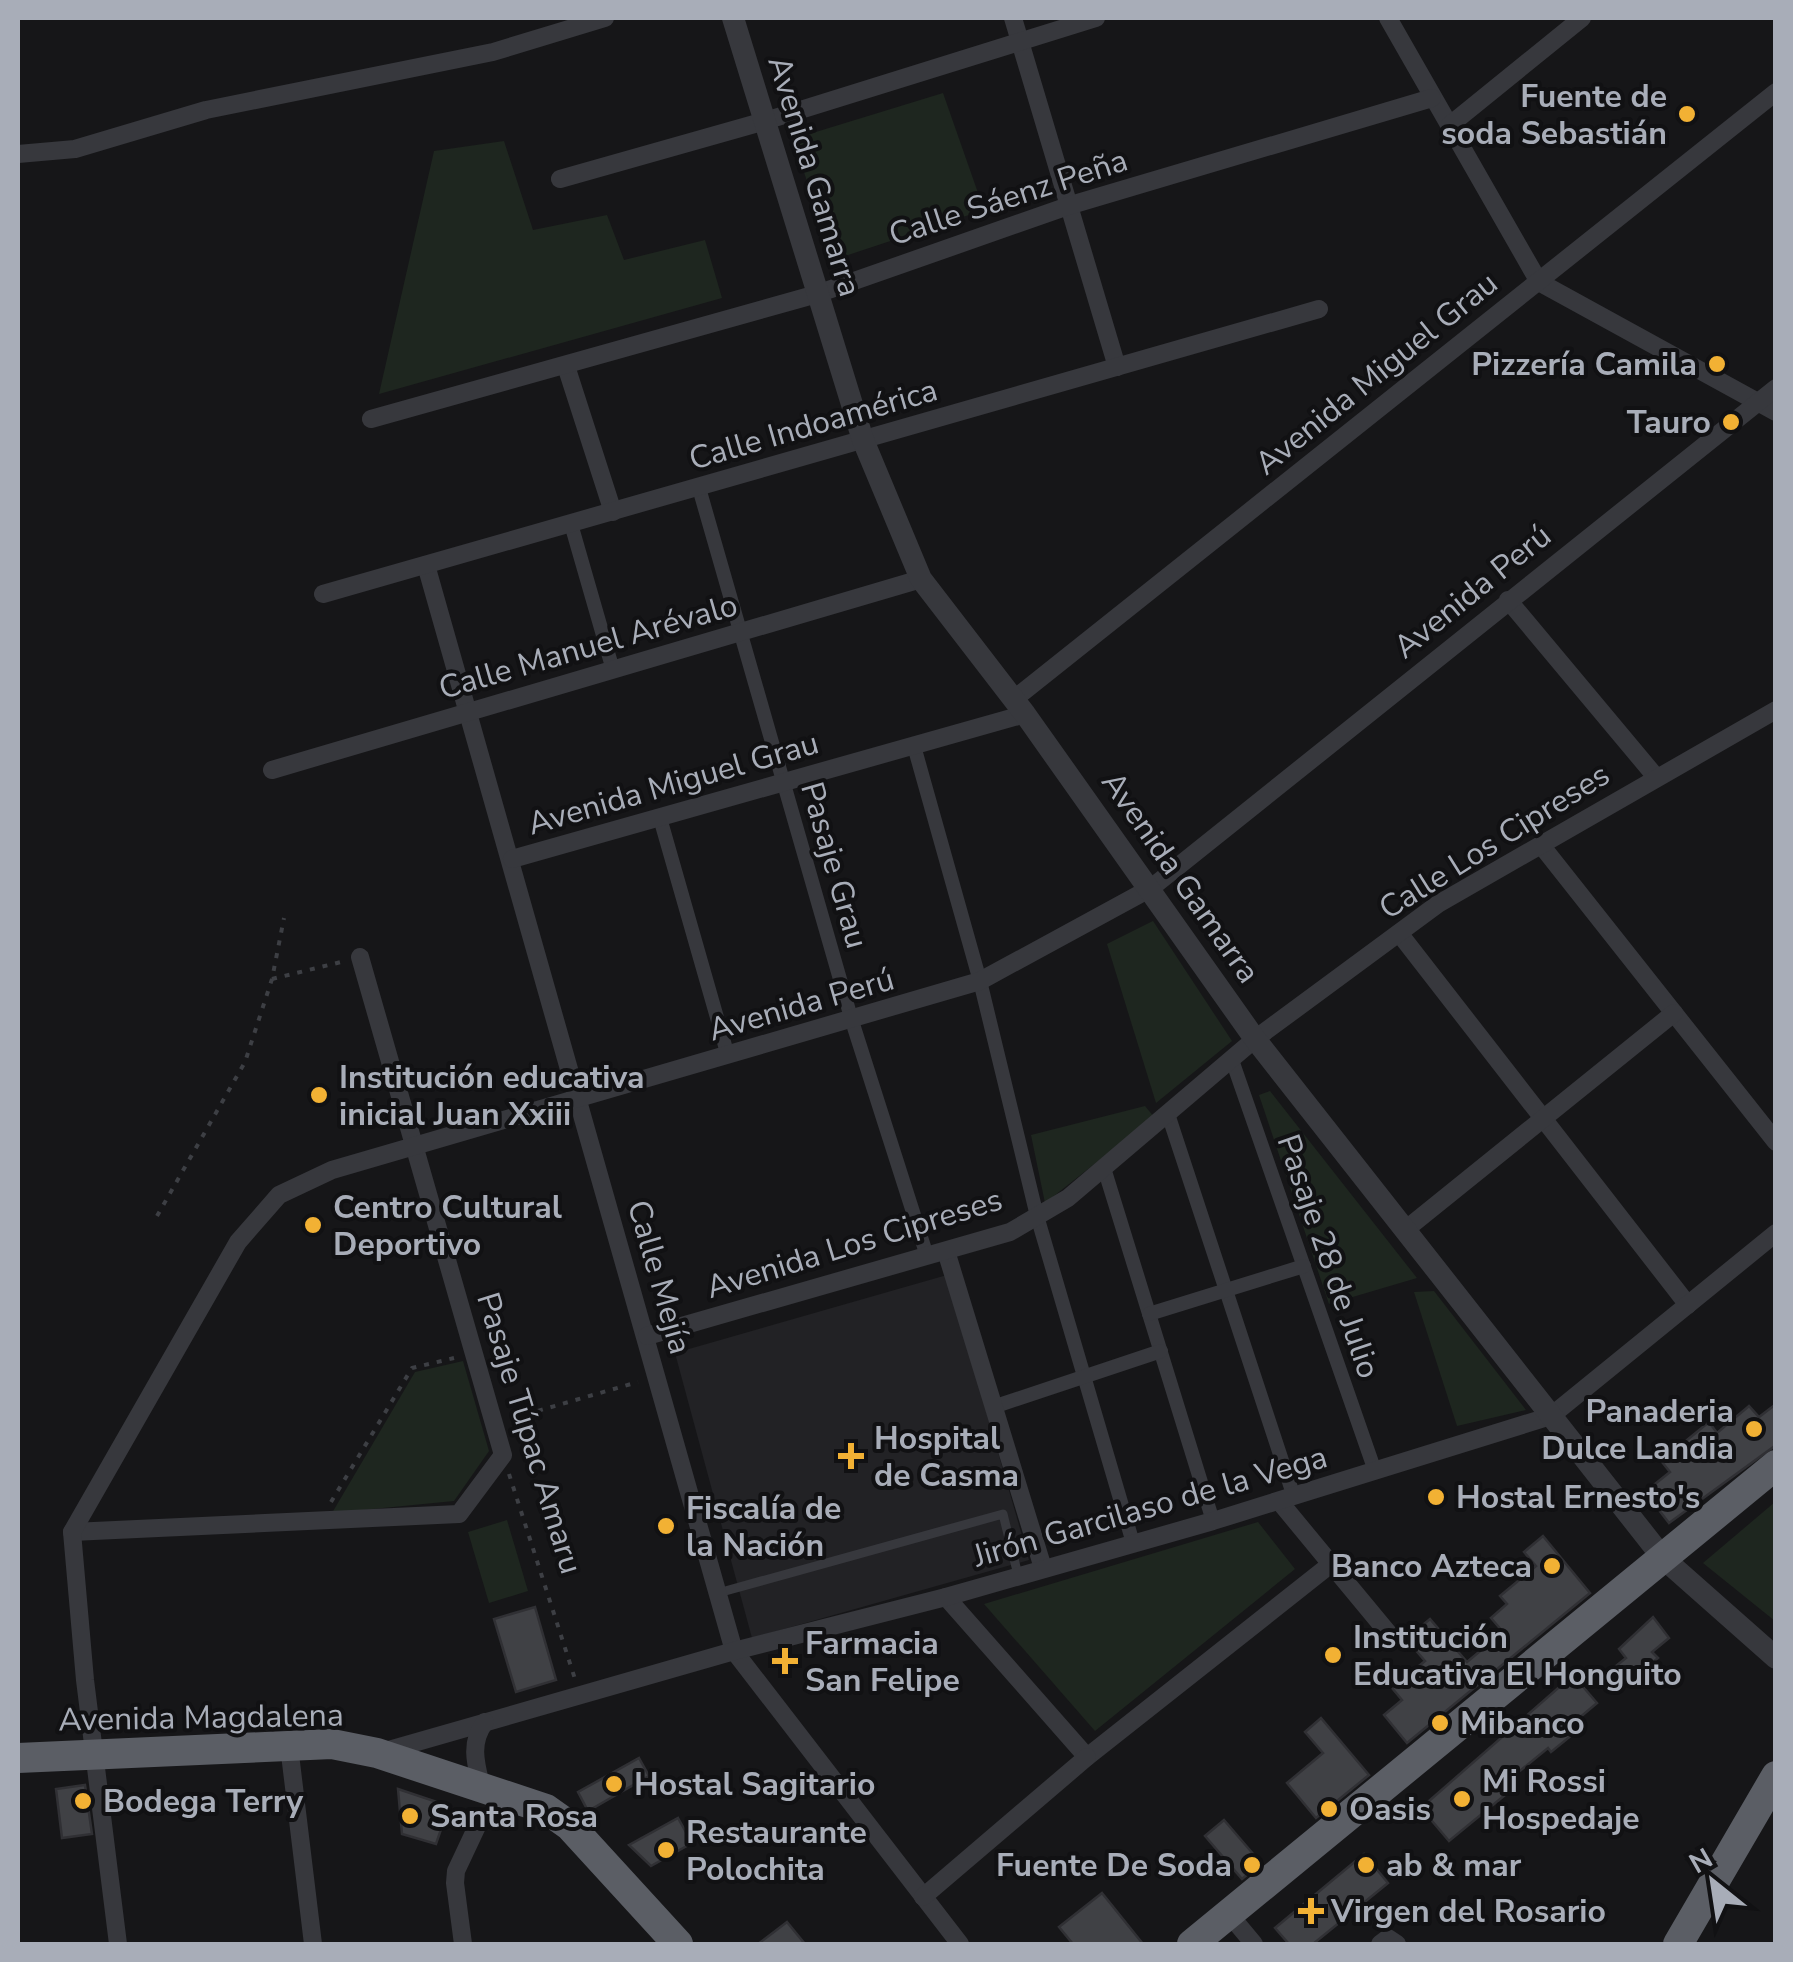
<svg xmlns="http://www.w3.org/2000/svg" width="1793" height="1962" font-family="'Nunito Sans',sans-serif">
	<rect width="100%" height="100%" fill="#161618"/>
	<path fill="#222225" d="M947,1275L1029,1560L752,1638L675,1353Z"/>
	<g fill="#1e261f">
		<path d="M943,93L984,210L833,260L793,139Z"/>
		<path d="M504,141L533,230L607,215L624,260L705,240L722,298L379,394L434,151Z"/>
		<path d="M1153,921L1232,1041L1156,1103L1107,944Z"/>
		<path d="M1270,1091L1417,1278L1329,1304L1259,1095Z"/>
		<path d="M1145,1106L1154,1117L1045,1203L1031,1135Z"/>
		<path d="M1434,1291L1526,1410L1457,1426L1414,1292Z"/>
		<path d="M463,1361L489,1451L454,1501L332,1513L415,1372Z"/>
		<path d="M1775,1502V1621L1703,1563Z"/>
		<path d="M507,1520L528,1591L489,1603L468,1532Z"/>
		<path d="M1258,1522L1295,1569L1095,1731L984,1604Z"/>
	</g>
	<g fill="#404145" stroke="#303034" stroke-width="2.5">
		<path d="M1776,1404V1445L1669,1523L1645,1492L1670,1472L1658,1457L1672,1445L1676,1449L1709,1422L1717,1433L1749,1406L1759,1417Z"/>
		<path d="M1543,1536L1590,1593L1407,1743L1384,1715L1402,1700L1392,1688L1425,1661L1406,1639L1430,1619L1467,1662L1503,1632L1491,1618L1507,1604L1500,1596L1536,1566L1524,1552Z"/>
		<path d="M535,1607L556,1680L516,1692L494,1619Z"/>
		<path d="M1653,1617L1669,1638L1652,1652L1658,1658L1624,1686L1611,1670L1626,1658L1619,1649Z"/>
		<path d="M1573,1675L1597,1703L1566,1729L1572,1735L1551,1752L1548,1748L1499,1788L1505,1795L1449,1841L1421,1808Z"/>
		<path d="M1321,1718L1369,1775L1316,1818L1287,1783L1323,1753L1305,1732Z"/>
		<path d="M639,1758L649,1776L588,1811L578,1792Z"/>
		<path d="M85,1785L92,1834L62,1838L56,1789Z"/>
		<path d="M398,1789L449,1806L436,1844L402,1834Z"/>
		<path d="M678,1818L692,1843L651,1866L629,1845Z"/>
		<path d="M1224,1820L1261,1863L1242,1879L1205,1836Z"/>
		<path d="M1364,1854L1388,1883L1313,1944H1289L1275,1928Z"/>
		<path d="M1102,1893L1143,1944H1073L1059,1927Z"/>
		<path d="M787,1922L805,1944H758Z"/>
	</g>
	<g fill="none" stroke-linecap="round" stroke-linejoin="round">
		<g stroke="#3d3f44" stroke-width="4" stroke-dasharray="5 8" stroke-linecap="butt">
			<path d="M272,979L345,961"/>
			<path d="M157,1216L245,1062L272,979L284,918"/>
			<path d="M513,1418L638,1382"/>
			<path d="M509,1474L575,1679"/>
			<path d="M331,1502L412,1368L454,1358"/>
		</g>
		<path stroke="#37383d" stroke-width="9" d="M718,1593L1003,1514L1018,1575"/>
		<g stroke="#37383d" stroke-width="14">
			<path d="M699,488L852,1021L927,1256"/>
			<path d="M571,524L613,670"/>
			<path d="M914,746L980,981L1037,1216L1133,1543"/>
			<path d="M660,818L728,1056"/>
			<path d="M1232,1060L1375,1471"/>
			<path d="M1168,1114L1294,1497"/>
			<path d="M1104,1168L1213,1521"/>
			<path d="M1149,1314L1304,1266"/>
			<path d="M993,1407L1161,1351"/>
		</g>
		<g stroke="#37383d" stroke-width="18">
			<path d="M1013,18L1117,367"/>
			<path d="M1388,18L1539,282L1776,412"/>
			<path d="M1450,125L1582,18"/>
			<path d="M18,154L75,149L206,110L493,52L605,18"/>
			<path d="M560,179L765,121L1096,18"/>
			<path d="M566,366L613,512"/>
			<path d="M371,419L817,294L1071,205L1432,98"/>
			<path d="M426,565L734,1651L960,1944"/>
			<path d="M323,594L1319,309"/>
			<path d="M1508,600L1656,777"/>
			<path d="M1013,700L1776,92"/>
			<path d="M272,770L921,579"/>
			<path d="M1541,845L1776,1142"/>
			<path d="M512,859L1025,714"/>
			<path d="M1399,933L1688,1305"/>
			<path d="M1405,1230L1674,1013"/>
			<path d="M946,1251L1043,1568"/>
			<path d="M647,1336L1010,1232L1068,1198L1255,1039L1438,904L1776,710"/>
			<path d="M72,1532L459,1514L503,1455L360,957"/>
			<path d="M1331,1564L1394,1640"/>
			<path d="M946,1597L1087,1757L1331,1564L1279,1501"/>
			<path d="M289,1746L313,1944"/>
			<path d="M382,1752L734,1651L946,1597L1213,1521L1551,1416L1776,1233"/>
			<path d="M482,1789C476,1765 469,1743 485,1722"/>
			<path d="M923,1897L1087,1757"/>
			<path d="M1229,1914L1254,1944"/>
			<path d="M118,1944L85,1680L72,1532L238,1242L279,1195L332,1170L980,981L1151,888L1776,388"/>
			<path d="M463,1944L455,1883L456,1871L480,1820"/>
			<path d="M1380,1944L1388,1938L1397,1944"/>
		</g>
		<path stroke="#37383d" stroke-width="22" d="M733,18L863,440L921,579L1025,714L1255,1039L1663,1558L1776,1658"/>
		<g stroke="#5b5e65" stroke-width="30">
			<path d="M18,1758L332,1744L377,1753L546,1809L570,1826L678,1944"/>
			<path d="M1192,1944L1776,1465"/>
			<path d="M1678,1944L1776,1776"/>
		</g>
	</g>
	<g fill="#f2b134" stroke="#111113" stroke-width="4">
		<circle cx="1687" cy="114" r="10"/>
		<circle cx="1717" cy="364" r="10"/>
		<circle cx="1731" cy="422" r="10"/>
		<circle cx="319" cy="1095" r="10"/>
		<circle cx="313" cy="1225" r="10"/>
		<circle cx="1754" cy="1429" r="10"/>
		<path d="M846 1441h10v10h10v10h-10v10h-10v-10h-10v-10h10z"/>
		<circle cx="1436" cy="1497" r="10"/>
		<circle cx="666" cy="1526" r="10"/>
		<circle cx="1552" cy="1566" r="10"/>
		<circle cx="1333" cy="1655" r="10"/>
		<path d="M780 1646h10v10h10v10h-10v10h-10v-10h-10v-10h10z"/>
		<circle cx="1440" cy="1723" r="10"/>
		<circle cx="614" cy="1784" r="10"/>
		<circle cx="1462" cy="1799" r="10"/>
		<circle cx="83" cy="1801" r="10"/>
		<circle cx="1329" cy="1809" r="10"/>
		<circle cx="410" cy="1816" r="10"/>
		<circle cx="666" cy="1850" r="10"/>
		<circle cx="1252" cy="1865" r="10"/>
		<circle cx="1366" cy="1865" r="10"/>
		<path d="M1306 1896h10v10h10v10h-10v10h-10v-10h-10v-10h10z"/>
	</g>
	<g text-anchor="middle" stroke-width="8" stroke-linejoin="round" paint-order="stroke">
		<g font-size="32" font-weight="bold" fill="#a8adb8" stroke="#111113" text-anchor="start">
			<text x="1667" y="107" text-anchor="end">Fuente de<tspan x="1667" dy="37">soda Sebastián</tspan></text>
			<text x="1697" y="375" text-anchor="end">Pizzería Camila</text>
			<text x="1711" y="433" text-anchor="end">Tauro</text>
			<text x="339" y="1088">Institución educativa<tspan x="339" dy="37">inicial Juan Xxiii</tspan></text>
			<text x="333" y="1218">Centro Cultural<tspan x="333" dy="37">Deportivo</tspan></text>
			<text x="1734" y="1422" text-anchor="end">Panaderia<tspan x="1734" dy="37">Dulce Landia</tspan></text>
			<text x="874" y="1449">Hospital<tspan x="874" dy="37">de Casma</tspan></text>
			<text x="1456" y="1508">Hostal Ernesto's</text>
			<text x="686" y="1519">Fiscalía de<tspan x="686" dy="37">la Nación</tspan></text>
			<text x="1532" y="1577" text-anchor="end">Banco Azteca</text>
			<text x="1353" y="1648">Institución<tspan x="1353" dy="37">Educativa El Honguito</tspan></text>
			<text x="805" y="1654">Farmacia<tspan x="805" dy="37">San Felipe</tspan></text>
			<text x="1460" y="1734">Mibanco</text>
			<text x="1482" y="1792">Mi Rossi<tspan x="1482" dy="37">Hospedaje</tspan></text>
			<text x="634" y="1795">Hostal Sagitario</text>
			<text x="103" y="1812">Bodega Terry</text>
			<text x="1349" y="1820">Oasis</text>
			<text x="430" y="1827">Santa Rosa</text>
			<text x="686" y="1843">Restaurante<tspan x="686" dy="37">Polochita</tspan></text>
			<text x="1232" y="1876" text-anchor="end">Fuente De Soda</text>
			<text x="1386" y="1876">ab &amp; mar</text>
			<text x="1331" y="1922">Virgen del Rosario</text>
		</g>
		<g font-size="32" fill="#a8adb8" stroke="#111113">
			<text transform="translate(815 176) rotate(73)" y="11">Avenida Gamarra</text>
			<text transform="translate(1008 197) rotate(-18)" y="11">Calle Sáenz Peña</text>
			<text transform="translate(1376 373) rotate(-39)" y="11">Avenida Miguel Grau</text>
			<text transform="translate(813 424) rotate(-16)" y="11">Calle Indoamérica</text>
			<text transform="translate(1472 591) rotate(-39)" y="11">Avenida Perú</text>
			<text transform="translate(588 646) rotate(-16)" y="11">Calle Manuel Arévalo</text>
			<text transform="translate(673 783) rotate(-16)" y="11">Avenida Miguel Grau</text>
			<text transform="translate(1494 841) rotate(-32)" y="11">Calle Los Cipreses</text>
			<text transform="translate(835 865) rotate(74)" y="11">Pasaje Grau</text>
			<text transform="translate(1181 877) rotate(55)" y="11">Avenida Gamarra</text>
			<text transform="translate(801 1004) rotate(-16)" y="11">Avenida Perú</text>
			<text transform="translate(854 1243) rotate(-17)" y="11">Avenida Los Cipreses</text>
			<text transform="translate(1329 1256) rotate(71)" y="11">Pasaje 28 de Julio</text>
			<text transform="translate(660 1277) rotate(74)" y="11">Calle Mejía</text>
			<text transform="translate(530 1433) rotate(73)" y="11">Pasaje Túpac Amaru</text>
			<text transform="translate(1150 1506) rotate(-16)" y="11">Jirón Garcilaso de la Vega</text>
			<text transform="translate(201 1717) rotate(-1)" y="11">Avenida Magdalena</text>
		</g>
	</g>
	<rect width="1793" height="1962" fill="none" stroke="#a8adb8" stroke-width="40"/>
	<g transform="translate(1713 1882) rotate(330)" stroke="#111113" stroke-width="8" paint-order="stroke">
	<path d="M0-8L18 38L0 25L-18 38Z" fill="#a8adb8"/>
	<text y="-15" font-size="28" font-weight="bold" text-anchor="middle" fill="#a8adb8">N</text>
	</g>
</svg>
